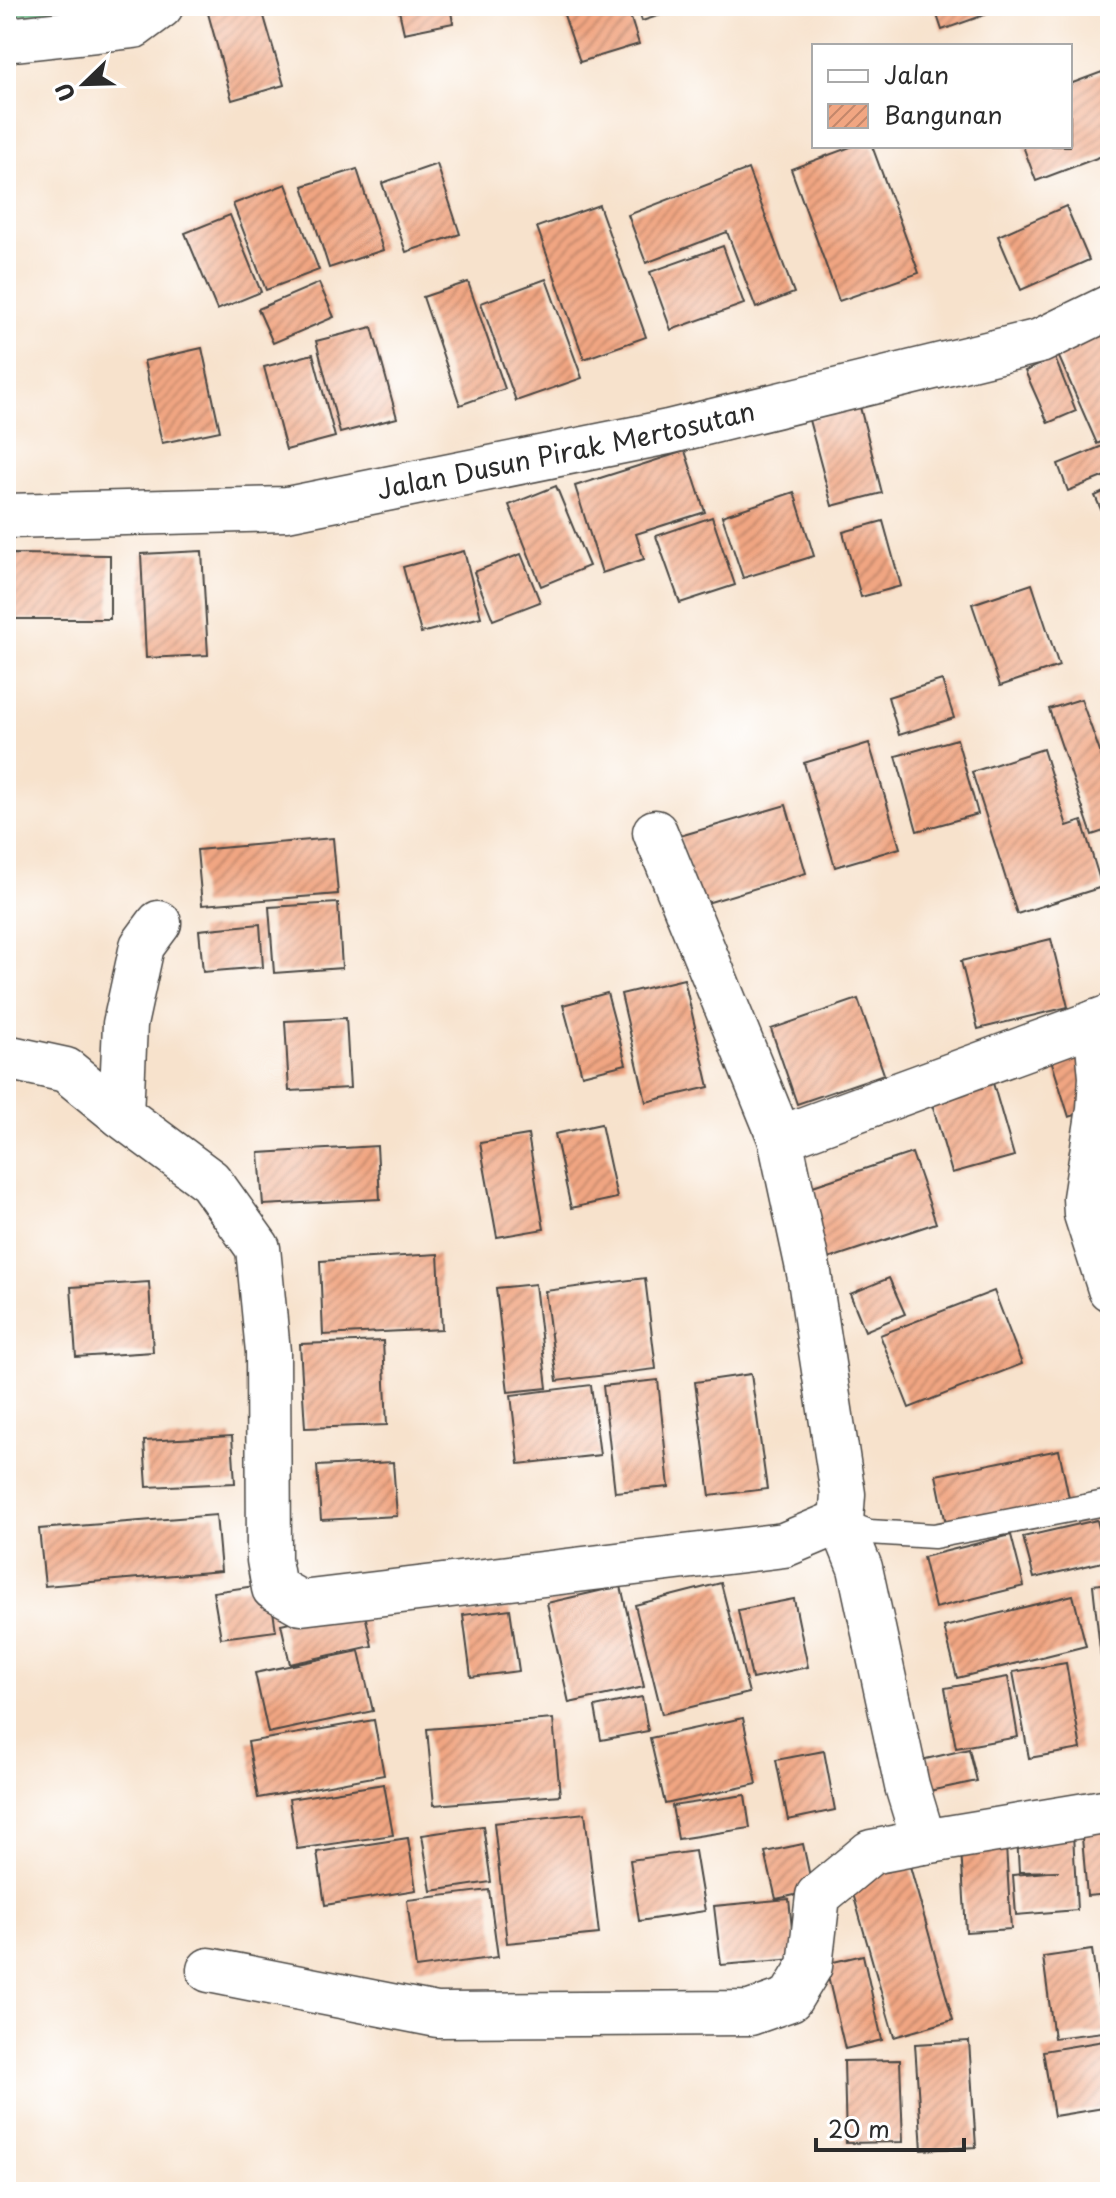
<svg xmlns="http://www.w3.org/2000/svg" width="1116" height="2198" font-family="'Playpen Sans',sans-serif">
	<defs>
		<pattern id="forest-firs" width="22" height="20" patternUnits="userSpaceOnUse" patternTransform="scale(2)"><rect width="22" height="20" fill="#6cbc87"/><path d="M5 1l3.5 6h-7zM16 11l3.5 6h-7z" fill="#59996f"/></pattern>
		<pattern id="building-hatch" width="6" height="6" patternUnits="userSpaceOnUse" patternTransform="scale(2)"><rect width="6" height="6" fill="#f1a682"/><path d="M-1 1l2-2M0 6l6-6M5 7l2-2" fill="none" stroke="#c3876b"/></pattern>
	</defs>
	<rect width="100%" height="100%" fill="#fff"/>
	<filter id="ink" filterUnits="userSpaceOnUse"><feTurbulence type="fractalNoise" baseFrequency=".0125" numOctaves="2"/><feDisplacementMap in="SourceGraphic" scale="16" xChannelSelector="R" yChannelSelector="G"/><feConvolveMatrix kernelMatrix="1 2 1 2 8 2 1 2 1" color-interpolation-filters="sRGB"/></filter>
	<filter id="wash" filterUnits="userSpaceOnUse"><feTurbulence type="fractalNoise" baseFrequency=".006" numOctaves="4" result="noise"/><feDisplacementMap in="SourceGraphic" scale="32" xChannelSelector="R" yChannelSelector="G"/><feGaussianBlur stdDeviation="1.8" result="paint"/><feColorMatrix in="noise" values="0 0 0 0 0 0 0 0 0 0 0 0 0 0 0 0 0 1.4 0 .05"/><feComposite in="paint" operator="in"/></filter>
	<g filter="url(#wash)">
		<rect width="100%" height="100%" fill="#f7e2cc"/>
		<path fill="url(#forest-firs)" stroke="#4c7459" stroke-width="2" d="M6,6H134L6,33Z"/>
		<g id="blocks">
			<g fill="url(#building-hatch)">
				<path d="M206,6H261L284,85L232,100Z"/>
				<path d="M398,6H450L453,23L404,33Z"/>
				<path d="M561,6H627L639,44L580,62Z"/>
				<path d="M637,6H686V7L642,21Z"/>
				<path d="M934,6H1010L942,30Z"/>
				<path d="M1102,72L1110,94V153L1036,181L1023,146H1070V84Z"/>
				<path d="M853,146H872L919,273L839,301L791,169Z"/>
				<path d="M437,164L460,234L406,252L382,183Z"/>
				<path d="M357,169L383,250L329,268L303,186Z"/>
				<path d="M748,169L794,293L756,308L727,232L646,263L628,215Z"/>
				<path d="M286,184L319,270L266,290L233,204Z"/>
				<path d="M599,205L646,337L584,359L537,227Z"/>
				<path d="M1066,206L1089,260L1021,290L998,236Z"/>
				<path d="M230,215L261,292L217,310L185,233Z"/>
				<path d="M723,246L744,304L671,330L650,272Z"/>
				<path d="M546,279L582,378L516,401L481,303Z"/>
				<path d="M468,282L505,389L460,405L423,297Z"/>
				<path d="M319,283L334,317L273,343L258,309Z"/>
				<path d="M1110,324V438L1097,444L1055,348Z"/>
				<path d="M372,327L397,418L340,433L316,341Z"/>
				<path d="M202,348L220,431L162,443L144,361Z"/>
				<path d="M313,354L335,437L286,450L264,367Z"/>
				<path d="M1055,358L1076,411L1048,423L1025,371Z"/>
				<path d="M860,407L882,493L832,506L809,420Z"/>
				<path d="M1110,443V474L1068,491L1058,464Z"/>
				<path d="M685,451L705,512L636,534L644,559L602,573L575,486Z"/>
				<path d="M556,486L589,566L541,586L509,505Z"/>
				<path d="M1110,489V530L1095,496Z"/>
				<path d="M794,492L814,556L743,578L722,516Z"/>
				<path d="M712,517L735,585L680,603L656,536Z"/>
				<path d="M883,521L901,586L861,597L843,532Z"/>
				<path d="M202,551L208,655L146,658L141,554Z"/>
				<path d="M464,551L481,617L421,633L403,567Z"/>
				<path d="M11,554L110,555V619H11Z"/>
				<path d="M521,554L540,602L493,620L474,572Z"/>
				<path d="M1032,584L1059,666L1000,686L972,604Z"/>
				<path d="M942,680L954,718L899,735L888,697Z"/>
				<path d="M1081,699L1110,780V829L1092,835L1049,709Z"/>
				<path d="M957,739L978,814L917,831L896,756Z"/>
				<path d="M869,743L900,848L835,867L804,763Z"/>
				<path d="M1043,749L1067,826L1082,821L1102,887L1017,914L972,772Z"/>
				<path d="M786,805L806,873L700,905L680,836Z"/>
				<path d="M333,838L338,894L202,905L197,850Z"/>
				<path d="M338,903L342,968L274,973L269,907Z"/>
				<path d="M260,924L263,967L203,972L199,930Z"/>
				<path d="M1051,939L1068,1007L978,1029L961,961Z"/>
				<path d="M684,979L709,1087L646,1102L621,994Z"/>
				<path d="M607,993L626,1064L582,1075L563,1005Z"/>
				<path d="M858,999L884,1074L797,1104L771,1029Z"/>
				<path d="M346,1018L350,1088L289,1091L285,1021Z"/>
				<path d="M1074,1038L1097,1108L1069,1117L1047,1047Z"/>
				<path d="M993,1083L1014,1156L952,1173L931,1100Z"/>
				<path d="M601,1124L617,1198L571,1208L555,1134Z"/>
				<path d="M528,1135L544,1229L497,1237L480,1143Z"/>
				<path d="M377,1146L380,1199L263,1205L259,1153Z"/>
				<path d="M912,1153L936,1223L822,1261L798,1191Z"/>
				<path d="M438,1254L442,1329L323,1335L320,1261Z"/>
				<path d="M645,1278L656,1369L557,1381L545,1291Z"/>
				<path d="M889,1278L905,1314L865,1331L850,1294Z"/>
				<path d="M149,1282L153,1352L76,1357L71,1287Z"/>
				<path d="M535,1284L547,1388L508,1392L496,1288Z"/>
				<path d="M994,1291L1022,1364L909,1408L880,1335Z"/>
				<path d="M383,1341L387,1425L305,1428L300,1344Z"/>
				<path d="M751,1374L767,1489L710,1496L695,1382Z"/>
				<path d="M658,1380L669,1487L615,1492L603,1386Z"/>
				<path d="M591,1385L600,1455L519,1464L511,1395Z"/>
				<path d="M232,1436L235,1483L147,1487L144,1441Z"/>
				<path d="M1059,1450L1070,1503L947,1529L936,1475Z"/>
				<path d="M393,1462L397,1516L321,1520L317,1466Z"/>
				<path d="M216,1515L221,1571L45,1586L39,1529Z"/>
				<path d="M1097,1520L1107,1561L1034,1578L1023,1537Z"/>
				<path d="M1011,1535L1024,1586L935,1608L923,1557Z"/>
				<path d="M721,1583L749,1693L662,1714L635,1605Z"/>
				<path d="M1110,1583V1658H1101L1093,1585Z"/>
				<path d="M269,1584L276,1631L221,1638L213,1592Z"/>
				<path d="M621,1586L644,1687L569,1703L547,1603Z"/>
				<path d="M1073,1595L1086,1646L957,1678L944,1627Z"/>
				<path d="M794,1599L808,1667L752,1679L738,1610Z"/>
				<path d="M363,1605L372,1646L290,1664L281,1624Z"/>
				<path d="M510,1609L519,1671L471,1677L463,1615Z"/>
				<path d="M359,1651L373,1711L268,1733L255,1673Z"/>
				<path d="M1066,1663L1081,1749L1029,1758L1013,1672Z"/>
				<path d="M1008,1677L1018,1737L956,1748L945,1688Z"/>
				<path d="M642,1697L648,1731L601,1740L595,1707Z"/>
				<path d="M743,1718L757,1784L665,1804L650,1738Z"/>
				<path d="M553,1719L560,1795L434,1805L427,1729Z"/>
				<path d="M374,1720L384,1775L258,1798L248,1742Z"/>
				<path d="M969,1749L977,1781L924,1792L917,1761Z"/>
				<path d="M824,1751L835,1810L788,1820L776,1760Z"/>
				<path d="M384,1784L393,1835L297,1849L289,1799Z"/>
				<path d="M745,1795L750,1828L678,1839L672,1806Z"/>
				<path d="M1110,1812V1894L1087,1896L1080,1814Z"/>
				<path d="M585,1813L599,1934L507,1943L494,1823Z"/>
				<path d="M483,1826L491,1882L431,1891L422,1835Z"/>
				<path d="M1073,1834L1077,1910L1016,1915L1013,1875L1059,1871L1019,1872L1017,1836Z"/>
				<path d="M408,1838L416,1890L325,1905L317,1852Z"/>
				<path d="M803,1844L813,1891L776,1899L765,1852Z"/>
				<path d="M1006,1846L1011,1929L966,1932L961,1848Z"/>
				<path d="M695,1851L705,1911L639,1921L630,1860Z"/>
				<path d="M908,1859L953,2020L894,2037L848,1876Z"/>
				<path d="M489,1890L498,1957L416,1968L407,1900Z"/>
				<path d="M789,1899L795,1959L721,1965L714,1906Z"/>
				<path d="M1092,1950L1104,2032L1054,2038L1043,1957Z"/>
				<path d="M863,1955L882,2040L845,2049L825,1964Z"/>
				<path d="M1110,2040V2107L1054,2116L1043,2051Z"/>
				<path d="M969,2041L976,2147L922,2150L915,2044Z"/>
				<path d="M900,2060L903,2142L846,2143L844,2061Z"/>
			</g>
		</g>
	</g>
	<g filter="url(#ink)">
		<use href="#blocks" fill-opacity="0" stroke="#4a4643" stroke-width="2"/>
		<g fill="none" stroke-linecap="round" stroke-linejoin="round">
			<g stroke="#4a4643" stroke-width="27">
				<path id="lane" d="M841,1521L869,1532L934,1536L1110,1502"/>
			</g>
			<g stroke="#4a4643" stroke-width="47">
				<g id="street">
					<path d="M6,40L134,26L161,6"/>
					<path id="s1" d="M6,516L287,509L668,432L1040,341L1110,307"/>
					<path d="M1096,1022L1101,1077L1099,1109L1085,1198L1086,1214L1110,1289"/>
					<path d="M6,1057L66,1070L121,1115L210,1181L258,1248L268,1352L269,1560L274,1588L301,1603L784,1545L841,1521L843,1494L809,1273L780,1138L655,832"/>
					<path d="M121,1115L125,1024L142,946L159,923"/>
					<path d="M780,1138L1110,1017"/>
					<path d="M841,1521L860,1568L907,1786L924,1842L1110,1811"/>
					<path d="M209,1970L437,2015L750,2013L790,1999L810,1966L818,1896L871,1852L924,1842"/>
				</g>
			</g>
			<use href="#lane" stroke="#fff" stroke-width="24"/>
			<use href="#street" stroke="#fff" stroke-width="44"/>
		</g>
	</g>
	<g text-anchor="middle" stroke-width="7" stroke-linejoin="round" paint-order="stroke">
		<g font-size="26" fill="#2b2b2b" stroke="#fff">
			<text dy="9" stroke="none"><textPath href="#s1" startOffset="566">Jalan Dusun Pirak Mertosutan</textPath></text>
		</g>
	</g>
	<rect width="1116" height="2198" fill="none" stroke="#fff" stroke-width="32"/>
	<rect x="812" y="44" width="260" height="104" fill="#ffffff" stroke="#aaaaaa" stroke-width="2"/>
	<rect x="828" y="70" width="40" height="12" fill="#ffffff" stroke="#aaaaaa" stroke-width="2"/>
	<text x="884" y="84" font-size="24" fill="#2b2b2b">Jalan</text>
	<rect x="828" y="104" width="40" height="24" fill="url(#building-hatch)" stroke="#aaaaaa" stroke-width="2"/>
	<text x="884" y="124" font-size="24" fill="#2b2b2b">Bangunan</text>
	<g transform="translate(84 84) rotate(247)" stroke="#ffffff" stroke-width="6" paint-order="stroke">
	<path d="M0-6L14 30L0 20L-14 30Z" fill="#2b2b2b"/>
	<text y="-12" font-size="22" font-weight="bold" text-anchor="middle" fill="#2b2b2b">U</text>
	</g>
	<path d="M816 2138v12h148v-12" fill="none" stroke="#2b2b2b" stroke-width="4"/>
	<text x="828" y="2138" font-size="24" fill="#2b2b2b" stroke="#ffffff" stroke-width="6" paint-order="stroke">20 m</text>
</svg>
